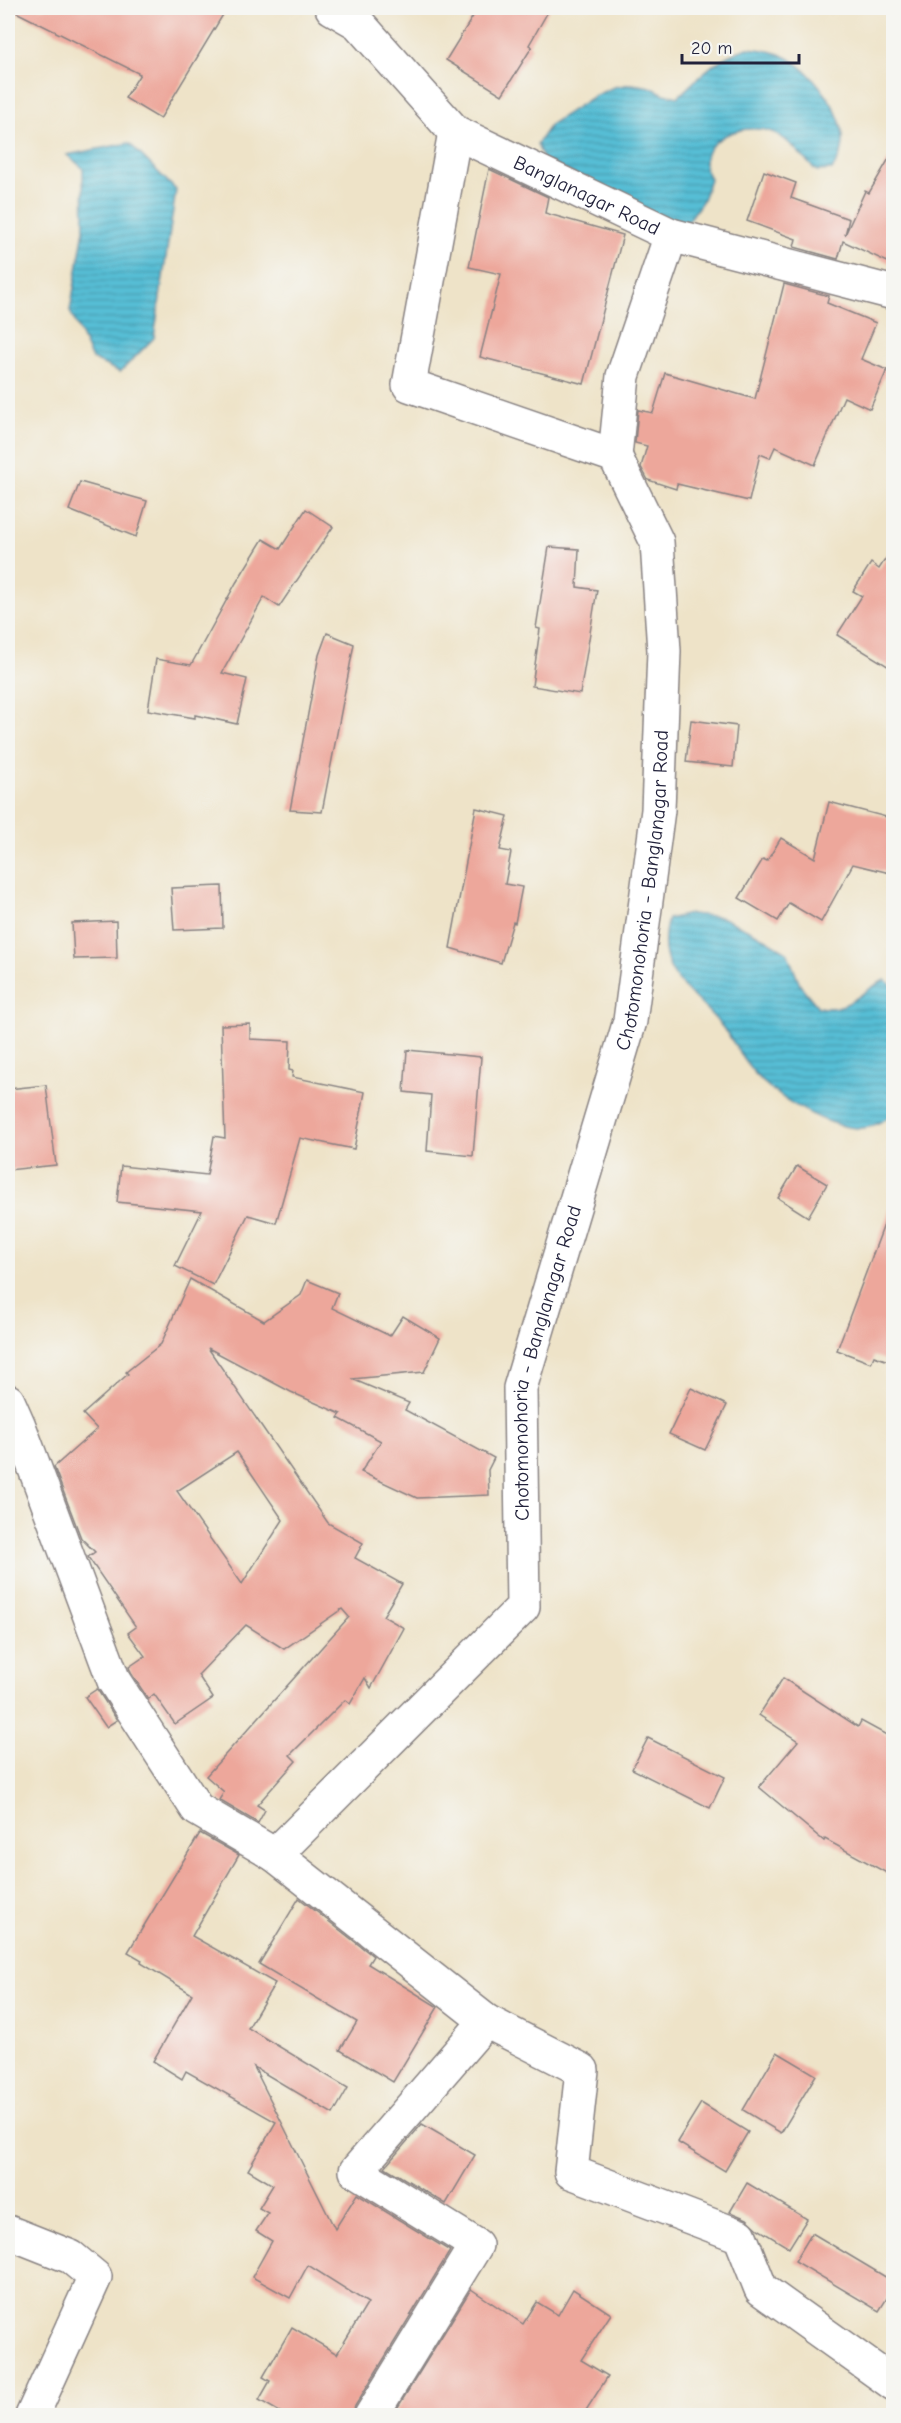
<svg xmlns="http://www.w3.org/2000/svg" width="901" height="2423" font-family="'Comic Neue',sans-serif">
	<defs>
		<pattern id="water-rules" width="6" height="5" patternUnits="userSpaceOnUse" patternTransform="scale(1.5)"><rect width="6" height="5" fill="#57bed5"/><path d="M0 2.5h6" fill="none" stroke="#489aae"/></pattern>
	</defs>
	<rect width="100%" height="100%" fill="#f6f6f2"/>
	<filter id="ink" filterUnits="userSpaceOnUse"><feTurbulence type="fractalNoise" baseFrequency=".0167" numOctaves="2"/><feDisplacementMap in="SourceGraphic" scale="12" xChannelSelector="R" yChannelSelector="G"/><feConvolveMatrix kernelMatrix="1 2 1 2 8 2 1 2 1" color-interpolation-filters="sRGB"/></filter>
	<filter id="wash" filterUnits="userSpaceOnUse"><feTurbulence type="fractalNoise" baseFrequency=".008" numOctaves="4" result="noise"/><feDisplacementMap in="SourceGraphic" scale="24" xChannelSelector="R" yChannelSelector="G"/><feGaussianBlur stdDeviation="1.35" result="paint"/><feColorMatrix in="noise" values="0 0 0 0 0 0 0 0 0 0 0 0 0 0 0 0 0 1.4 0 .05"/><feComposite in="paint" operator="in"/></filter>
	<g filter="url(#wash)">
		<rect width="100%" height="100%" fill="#eee3c8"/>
		<g fill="url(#water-rules)" stroke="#3c7088" stroke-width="1.5">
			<path d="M748,48C762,50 776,51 788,58C815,73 849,118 842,149C841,156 835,164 832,170L817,171C803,159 789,138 772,132C749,122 702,135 705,167C705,170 709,176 710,179L703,200L683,229L543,159L537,144L551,124L594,96L614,87L632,84L650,87L664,94L678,97C705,72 712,60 748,48Z"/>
			<path d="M129,143L176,190L154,338L120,372L92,359L70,311L84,230L83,168L67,155Z"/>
			<path d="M690,914L721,917L755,933L787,952L800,985L818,1007C849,1013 859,992 885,980L893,986V1120L889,1117C883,1120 876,1125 869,1127C838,1134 783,1101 762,1081C746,1066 737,1046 724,1029C695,991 652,977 668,919Z"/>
		</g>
		<g id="blocks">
			<g fill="#eda79b" fill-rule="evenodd">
				<path d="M8,8H227L160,119L125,98L140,74Z"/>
				<path d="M478,8H550L529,45L532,47L502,95L446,60Z"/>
				<path d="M894,150V265L843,241L838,259L794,247L796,239L747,221L764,171L796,183L791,198L849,219L845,235L865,191L869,193Z"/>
				<path d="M489,169L548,197L545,213L623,235L584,384L480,357L501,274L469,267Z"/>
				<path d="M784,284L829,296L827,303L876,323L861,359L887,370L870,409L844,397L815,465L775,447L770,458L760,454L749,501L677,484L676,489L648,480L641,467L647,446L635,443L638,410L653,413L665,373L755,399Z"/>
				<path d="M80,482L147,501L136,537L69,510Z"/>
				<path d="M306,509L333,527L279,607L264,597L222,673L247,679L237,724L195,715V718L148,710L156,659L191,665L236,583L263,539L280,549Z"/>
				<path d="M894,546V670L837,635L862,596L853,591L871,563L879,569Z"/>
				<path d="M549,547L579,549L577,587L597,590L580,694L532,686L540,629L536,628Z"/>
				<path d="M327,633L354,644L322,812L290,810L319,655Z"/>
				<path d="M691,720L737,726L733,767L686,762Z"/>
				<path d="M829,802L894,819V874L853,864L821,922L789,903L778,921L739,898L763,859L767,861L781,838L815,858Z"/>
				<path d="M476,808L508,816L500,850L511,852L505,884L522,887L515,923L513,922L501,963L450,948Z"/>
				<path d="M222,886L223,928L174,930L171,888Z"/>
				<path d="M116,921L117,958L74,959L72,923Z"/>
				<path d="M250,1024V1039L290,1041L289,1070L293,1071L292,1077L365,1092L354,1149L300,1138L276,1223L248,1215L213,1285L175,1266L202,1211L117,1202L121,1166L207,1175L214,1136L225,1138L221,1025Z"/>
				<path d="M407,1050L481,1057L473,1156L427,1151L431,1095L404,1092Z"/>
				<path d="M46,1085L56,1165L8,1170V1089Z"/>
				<path d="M797,1166L827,1184L808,1217L778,1198Z"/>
				<path d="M891,1206H894V1363L874,1356L871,1363L837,1350Z"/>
				<path d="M190,1279L264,1321L301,1295L307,1280L338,1293L332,1308L390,1336L403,1316L440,1338L424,1372L352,1379L409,1403L405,1410L494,1458L488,1470L489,1495L417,1498L361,1472L381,1441L338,1418L341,1414L291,1392L208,1348L328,1523L363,1543L355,1558L402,1584L383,1616L404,1628L371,1688L365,1678L350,1704L345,1700L290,1755L296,1761L257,1805L265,1810L258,1823L219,1800L224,1792L206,1776L349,1617L342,1609L284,1649L246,1625L198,1675L213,1698L175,1724L154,1694L148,1699L131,1673L129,1667L145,1656L128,1633L136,1627L88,1557L95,1552L81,1538L54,1467L97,1429L83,1414L128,1374L126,1372L161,1344ZM237,1452L283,1520L242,1584L177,1491Z"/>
				<path d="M691,1388L727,1405L705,1450L669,1434Z"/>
				<path d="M783,1678L858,1727L861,1721L894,1739V1877L825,1839L824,1841L759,1787L798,1741L759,1715Z"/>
				<path d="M97,1689L117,1720L106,1727L85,1697Z"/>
				<path d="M648,1738L725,1777L710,1808L632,1769Z"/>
				<path d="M200,1833L239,1855L192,1936L275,1983L248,2028L348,2088L333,2114L254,2067L335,2229L357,2194L450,2251L355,2406L352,2415H285L259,2400L270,2381L263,2377L292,2327L337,2354L368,2303L308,2265L290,2298L252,2277L272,2241L256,2231L268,2213L259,2208L273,2185L248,2170L276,2122L186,2071L182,2079L153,2061L192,1994L141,1963L142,1960L128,1952Z"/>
				<path d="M299,1898L373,1956L368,1964L438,2007L393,2082L340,2050L357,2022L259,1964Z"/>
				<path d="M777,2052L816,2075L781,2133L743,2110Z"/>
				<path d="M701,2103L748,2132L725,2171L677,2142Z"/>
				<path d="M422,2124L475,2155L446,2204L385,2167Z"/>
				<path d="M747,2183L807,2219L789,2248L758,2229L747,2219L730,2212Z"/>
				<path d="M812,2233L894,2282V2287L879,2311L795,2261Z"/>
				<path d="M471,2289L523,2324L537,2302L558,2315L573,2289L611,2314L581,2360L608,2376L583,2415H393Z"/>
			</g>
		</g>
	</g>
	<g filter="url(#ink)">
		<use href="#blocks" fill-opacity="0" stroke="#888282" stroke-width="1.5"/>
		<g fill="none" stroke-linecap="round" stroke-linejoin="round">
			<g stroke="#888282" stroke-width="36">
				<g id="street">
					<path id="s1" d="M332,8L358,23L455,132L671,235L894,293"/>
					<path d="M615,456L623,376L671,235"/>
					<path d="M8,1401L19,1426L114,1681L197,1809L275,1855"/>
					<path d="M486,2021L582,2070L571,2172L740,2236L761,2289L894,2384"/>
					<path d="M8,2232L71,2257L95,2277L32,2416"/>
					<path id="s2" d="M371,2416L476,2245L356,2171L486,2021L275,1855L523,1607L520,1388L630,1021L658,810L664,651L657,542L615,456L409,385L455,132"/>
				</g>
			</g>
			<use href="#street" stroke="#fff" stroke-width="33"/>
		</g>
	</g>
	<g text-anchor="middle" stroke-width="4.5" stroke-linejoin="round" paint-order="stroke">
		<g font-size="20" fill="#22223b" stroke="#f6f6f2">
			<text dy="7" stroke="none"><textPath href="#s1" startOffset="322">Banglanagar Road</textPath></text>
			<text dy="7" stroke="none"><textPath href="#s2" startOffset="1893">Chotomonohoria - Banglanagar Road</textPath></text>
			<text dy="7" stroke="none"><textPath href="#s2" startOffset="1407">Chotomonohoria - Banglanagar Road</textPath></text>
		</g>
	</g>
	<rect width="901" height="2423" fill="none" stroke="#f6f6f2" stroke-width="30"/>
	<path d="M682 54v9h117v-9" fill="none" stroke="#22223b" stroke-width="3"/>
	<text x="691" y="54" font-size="18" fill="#22223b" stroke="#f6f6f2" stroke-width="4.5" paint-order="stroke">20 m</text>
</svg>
